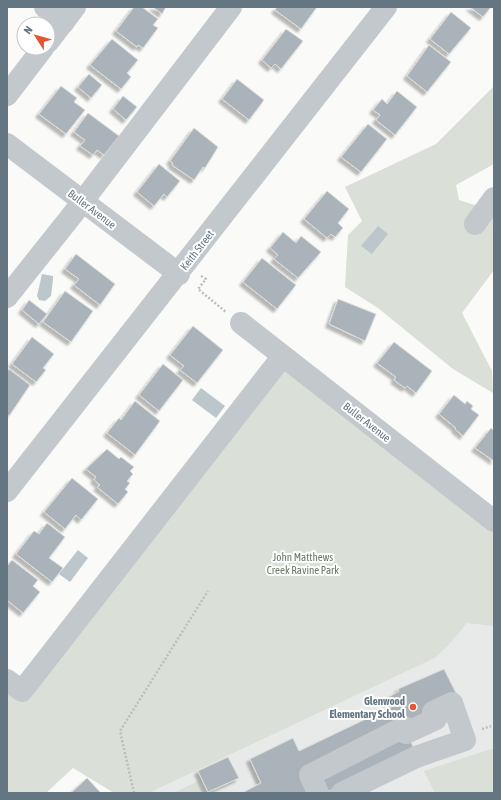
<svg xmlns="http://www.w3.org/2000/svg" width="501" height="800" font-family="'Asap Condensed',sans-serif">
	<defs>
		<filter id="shadow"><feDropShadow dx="-3.5" dy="3.5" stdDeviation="1" flood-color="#0004"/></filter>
	</defs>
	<rect width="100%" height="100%" fill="#fafaf8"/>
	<path fill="#e8e9e9" d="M494,590V793H149L435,658L450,644Z"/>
	<g fill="#dadfd7">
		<path d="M494,86V164L456,185L459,200L494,211V270L462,313L492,371L493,393L453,369L378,308L345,287L348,235L362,221L345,187L436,144Z"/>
		<path d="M278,362L494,533V626L467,623L450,644L435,658L149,793H114L73,768L46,793H7V680L21,691Z"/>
		<path d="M494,748V793H435L424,771Z"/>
		<path d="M198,781L204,793H174Z"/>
	</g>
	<g fill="#bbc7cb">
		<path d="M378,226L388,234L372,254L361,246Z"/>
		<path d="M42,274L53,276V279L51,296L45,301L39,300L37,296Z"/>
		<path d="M201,388L225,406L216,418L192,400Z"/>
		<path d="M78,550L88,558L70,582L59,574Z"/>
	</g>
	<g fill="#aab3b9" stroke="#dcdcda" filter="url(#shadow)">
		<path d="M134,7H142L158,19L153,25L158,28L143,48L138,45L137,47L116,31Z"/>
		<path d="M153,7H166L162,14Z"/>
		<path d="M277,7H317L301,29L275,10Z"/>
		<path d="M470,7H491L483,17Z"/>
		<path d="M451,12L471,28L449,54L430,39Z"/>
		<path d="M286,29L303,41L281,69L275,64L271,68L262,60Z"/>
		<path d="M112,39L138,60L127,73L131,77L121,89L90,65Z"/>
		<path d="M429,45L451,62L427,92L407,76Z"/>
		<path d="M89,74L102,85L91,98L78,87Z"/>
		<path d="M237,79L264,100L249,120L222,99Z"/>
		<path d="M61,86L77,98L74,102L85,110L66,134L39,114Z"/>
		<path d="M397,91L417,107L395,135L376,120L380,115L373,110L382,99L387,104Z"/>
		<path d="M123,96L137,107L126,120L113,109Z"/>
		<path d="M88,113L119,136L104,155L97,150L93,155L80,146L85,140L74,132Z"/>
		<path d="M368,124L387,139L361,172L341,157Z"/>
		<path d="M194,128L218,147L205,168L203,167L194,180L172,165L173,163L170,161Z"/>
		<path d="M159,164L180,181L167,197L164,194L154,206L137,192Z"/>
		<path d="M327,191L349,209L338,223L343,228L335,237L331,234L327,238L304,219Z"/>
		<path d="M283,232L296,243L301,236L321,252L298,278L274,259L278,255L270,248Z"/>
		<path d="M76,254L115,284L100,305L74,285L79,279L65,269Z"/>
		<path d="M262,258L296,285L277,309L243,282Z"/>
		<path d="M65,291L93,311L71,342L43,322Z"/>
		<path d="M338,299L376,314L365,341L329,324Z"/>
		<path d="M29,300L47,314L39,324L22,310Z"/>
		<path d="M193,326L223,350L197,383L180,370L184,366L170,355Z"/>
		<path d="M32,337L54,354L43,368L46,370L36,382L12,364Z"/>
		<path d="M394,342L432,371L416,393L407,386L405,388L394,380L396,377L377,363Z"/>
		<path d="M163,364L183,380L159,411L139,395Z"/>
		<path d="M9,369L30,385L9,416L7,414V372Z"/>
		<path d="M454,395L465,404L467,401L473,406L471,409L479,415L463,436L455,429L456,428L439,414Z"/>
		<path d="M135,401L160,421L135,455L107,433L119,418L121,420Z"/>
		<path d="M491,428L494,431V461L475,448Z"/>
		<path d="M107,449L119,459L121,457L134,467L130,471L133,474L127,481L130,483L125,489L128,492L118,504L97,487L100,485L94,480L96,477L86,469Z"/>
		<path d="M72,478L98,499L81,520L76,515L65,529L44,512Z"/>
		<path d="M47,523L65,537L49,558L63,568L52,582L16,554L34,531L39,534Z"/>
		<path d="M12,560L38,580L33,586L40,592L23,613L7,600V566Z"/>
		<path d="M444,669L458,697L310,775L318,793H242L261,783L250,759L293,738L299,751L393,706L389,697L399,691L398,689Z"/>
		<path d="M406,733L415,750L325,793L310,775Z"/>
		<path d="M228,757L239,778L208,792L198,771Z"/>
		<path d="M87,778L101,793H71Z"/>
	</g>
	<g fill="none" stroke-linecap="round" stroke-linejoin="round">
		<g stroke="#bbbfc2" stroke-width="2.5" stroke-dasharray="2 2" stroke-linecap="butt">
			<path d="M201,276L206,279L198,289L226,312"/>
			<path d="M482,729L491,726"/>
			<path d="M134,793L120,731L208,591"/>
		</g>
		<g stroke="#c3c8cc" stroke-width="22">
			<path d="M45,7L64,22"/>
			<path d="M48,42L75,7"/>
			<path d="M7,95L43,48"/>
			<path d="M7,144L179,274"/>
			<path d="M475,224L494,198"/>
			<path d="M7,297L73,214L231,7"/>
			<path d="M241,323L494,521"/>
			<path d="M7,491L386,7"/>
			<path d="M7,680L22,691L282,357"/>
			<path d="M318,793L310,775L404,727L406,733L436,719L433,712L452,703L465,740L416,757L342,793"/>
		</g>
	</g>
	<circle fill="#e4572e" stroke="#fff" stroke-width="1.5" cx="413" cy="707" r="4"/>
	<g text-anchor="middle" stroke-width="4" stroke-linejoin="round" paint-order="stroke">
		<g font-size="11" fill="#657683" stroke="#fff">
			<text transform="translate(92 209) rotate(37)" y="4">Buller Avenue</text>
			<text transform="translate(197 250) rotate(-52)" y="4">Keith Street</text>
			<text transform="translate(367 422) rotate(38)" y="4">Buller Avenue</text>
		</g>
		<g font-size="11" fill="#687a64" stroke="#fff">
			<text x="303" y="561">John Matthews<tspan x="303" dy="13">Creek Ravine Park</tspan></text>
		</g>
		<g font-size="11" font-weight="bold" fill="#657683" stroke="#fff" text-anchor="end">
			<text x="405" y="705">Glenwood<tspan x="405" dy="13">Elementary School</tspan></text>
		</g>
	</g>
	<rect width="501" height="800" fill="none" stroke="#657683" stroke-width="16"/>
	<g transform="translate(36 36) rotate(307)"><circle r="19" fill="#ffffff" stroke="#c1c8cd"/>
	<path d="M0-3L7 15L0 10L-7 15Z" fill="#e4572e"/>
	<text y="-6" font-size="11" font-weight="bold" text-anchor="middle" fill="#657683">N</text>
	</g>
</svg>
